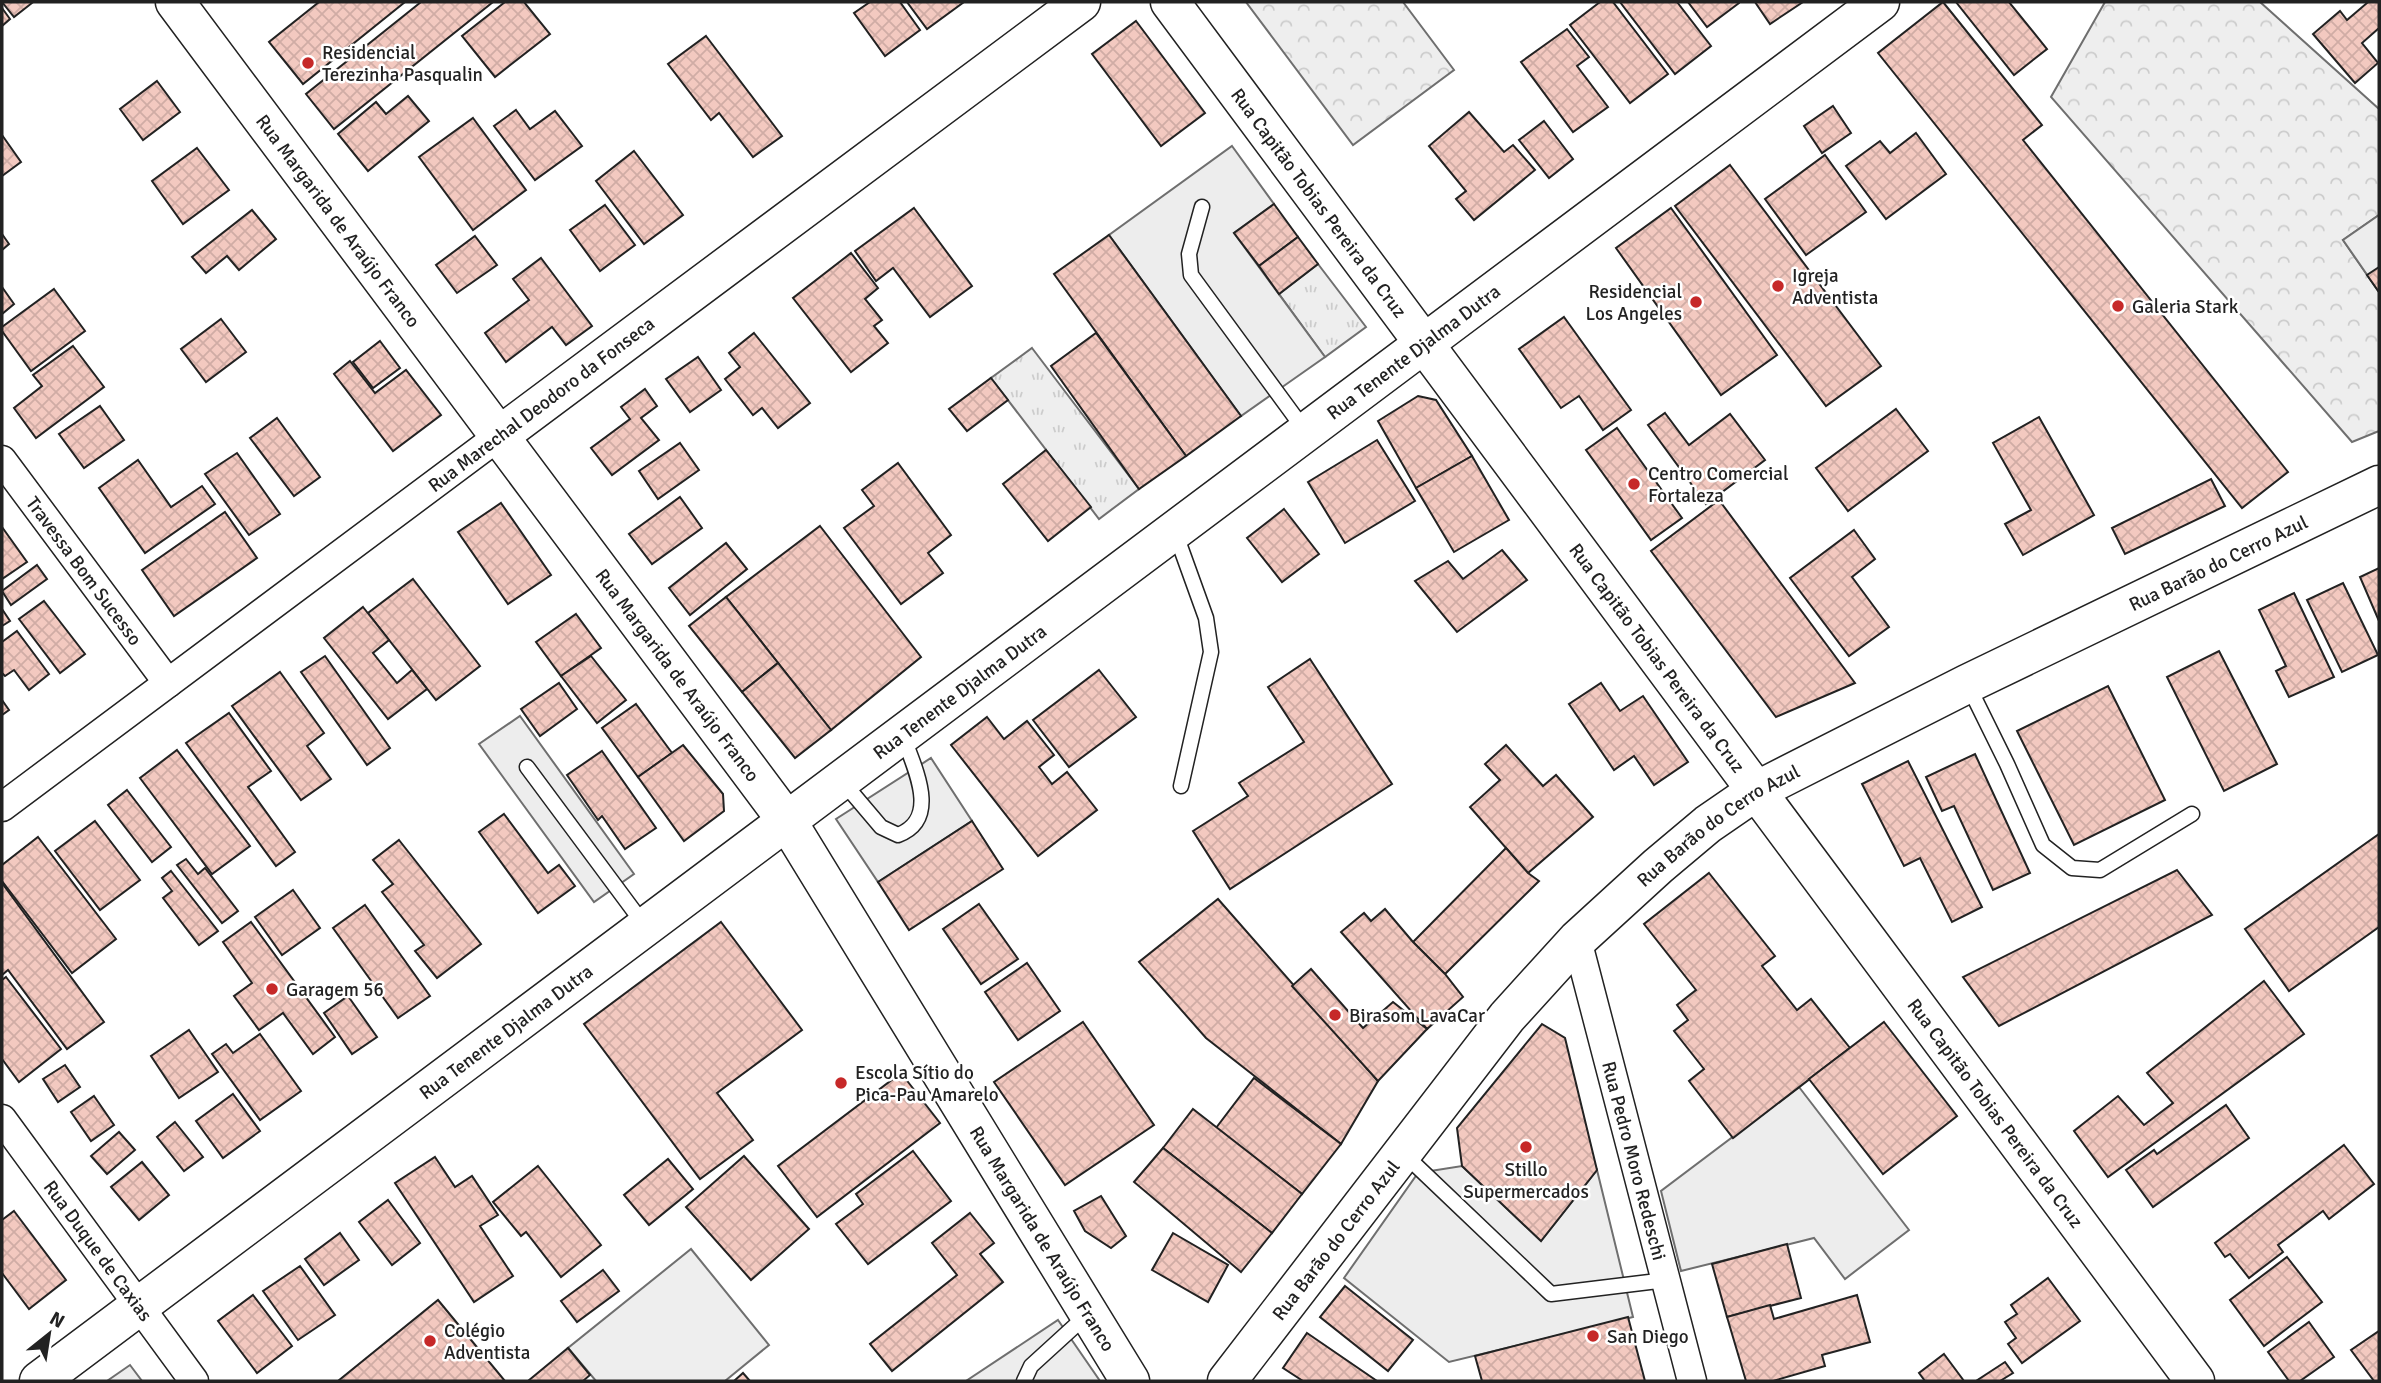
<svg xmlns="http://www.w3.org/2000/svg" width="2381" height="1383" font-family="Signika,sans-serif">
	<defs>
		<pattern id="grass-tufts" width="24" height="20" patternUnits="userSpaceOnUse" patternTransform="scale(1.75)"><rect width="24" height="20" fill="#eee"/><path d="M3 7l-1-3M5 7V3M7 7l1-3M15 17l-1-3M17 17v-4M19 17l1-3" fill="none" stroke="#ccc"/></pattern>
		<pattern id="forest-crowns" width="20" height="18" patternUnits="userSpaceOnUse" patternTransform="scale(1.75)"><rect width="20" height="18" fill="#eee"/><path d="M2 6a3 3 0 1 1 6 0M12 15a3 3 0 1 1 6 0" fill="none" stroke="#ccc"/></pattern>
		<pattern id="building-cross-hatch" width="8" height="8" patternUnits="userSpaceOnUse" patternTransform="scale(1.75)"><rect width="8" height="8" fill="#f3c9c0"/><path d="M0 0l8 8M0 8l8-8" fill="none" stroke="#d0aca5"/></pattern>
	</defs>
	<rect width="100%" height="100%" fill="#fff"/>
	<g fill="url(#grass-tufts)" stroke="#6f6f6f" stroke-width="2">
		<path d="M1318,264L1366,327L1325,357L1279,294Z"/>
		<path d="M1032,348L1139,489L1099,519L991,378Z"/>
	</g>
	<g fill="url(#forest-crowns)" stroke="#6f6f6f" stroke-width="2">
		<path d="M1246,2H1403L1454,70L1353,145Z"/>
		<path d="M2105,2H2260L2379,109V215L2343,240L2379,292V431L2352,442L2051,97Z"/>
	</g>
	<path fill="#eee" stroke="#6f6f6f" stroke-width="2" d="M691,1249L769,1345L725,1381H596L568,1348Z"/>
	<g fill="#ededed" stroke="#6f6f6f" stroke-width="2">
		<path d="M1232,146L1274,204L1234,233L1325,357L1241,416L1109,235Z"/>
		<path d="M2379,215V292L2343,240Z"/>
		<path d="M520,716L634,874L594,902L479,744Z"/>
		<path d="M931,758L972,821L878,882L836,819Z"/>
		<path d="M1799,1087L1909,1230L1845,1279L1814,1238L1681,1271L1661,1191Z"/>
		<path d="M1462,1166L1541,1241L1597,1170L1633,1317L1449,1362L1344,1278L1418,1173Z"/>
		<path d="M1058,1320L1100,1381H966Z"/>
		<path d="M130,1365L142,1381H107Z"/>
	</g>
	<g fill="url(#building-cross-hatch)" stroke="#222" stroke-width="2">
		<path d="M2,2H31L32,3L14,17Z"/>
		<path d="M319,2H405L303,84L269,42Z"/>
		<path d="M421,2H493L334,129L306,94Z"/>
		<path d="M505,2H524L550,34L495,77L462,36Z"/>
		<path d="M870,2H900L920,30L885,56L854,13Z"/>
		<path d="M907,2H964L927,29Z"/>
		<path d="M1600,2H1613L1668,74L1630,103L1570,25Z"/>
		<path d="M1620,2H1677L1711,46L1675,74Z"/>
		<path d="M1688,2H1739V3L1707,27Z"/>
		<path d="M1755,2H1803L1770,24Z"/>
		<path d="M1943,2L2042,125L2023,140L2288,472L2242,508L1878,53Z"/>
		<path d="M1956,2H2009L2047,49L2014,75Z"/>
		<path d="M2366,2H2379V28L2362,43L2378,63L2355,83L2313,34L2340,11L2347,20L2367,3Z"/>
		<path d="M2,8L10,19L2,26Z"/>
		<path d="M1136,21L1205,113L1161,146L1092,54Z"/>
		<path d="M1567,29L1589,57L1577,66L1608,107L1573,132L1521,62Z"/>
		<path d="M706,36L782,136L753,157L719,113L711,120L668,64Z"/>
		<path d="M157,81L180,112L143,140L120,109Z"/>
		<path d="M408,96L429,121L368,171L338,134L376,102L386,114Z"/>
		<path d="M1833,106L1851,133L1822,153L1804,126Z"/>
		<path d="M516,110L530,129L555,111L582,146L535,180L494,126Z"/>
		<path d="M1469,112L1504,152L1513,145L1535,170L1474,220L1456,199L1466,191L1429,146Z"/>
		<path d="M473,118L526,190L473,230L419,157Z"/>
		<path d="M1544,121L1573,159L1549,178L1519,140Z"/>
		<path d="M1916,133L1946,174L1886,219L1846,166L1880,141L1890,153Z"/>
		<path d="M2,135L21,162L2,176Z"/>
		<path d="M197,148L229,190L183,224L152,181Z"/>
		<path d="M634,151L683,215L644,244L596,181Z"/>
		<path d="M1825,155L1866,212L1806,255L1765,199Z"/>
		<path d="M1730,165L1881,366L1826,406L1675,206Z"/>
		<path d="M1274,204L1298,237L1259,266L1234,233Z"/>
		<path d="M605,205L635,245L600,271L570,230Z"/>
		<path d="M914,208L972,286L930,317L893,268L876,281L855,251Z"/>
		<path d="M1671,208L1777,355L1721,395L1616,248Z"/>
		<path d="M252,210L276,239L239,270L227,256L206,273L192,257Z"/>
		<path d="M2,234L9,244L2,250Z"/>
		<path d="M1109,235L1241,416L1186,456L1054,274Z"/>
		<path d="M475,236L497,265L457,293L436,265Z"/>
		<path d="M1298,237L1318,264L1279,294L1259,266Z"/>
		<path d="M851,253L878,288L865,299L882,320L874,326L888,343L851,372L793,298Z"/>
		<path d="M541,258L592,326L566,345L552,327L506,362L485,333L529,300L513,279Z"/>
		<path d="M2379,267V292L2367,275Z"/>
		<path d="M2,287L14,304L2,314Z"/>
		<path d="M54,289L85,331L31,371L2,331V327Z"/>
		<path d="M1564,317L1631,410L1603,430L1579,396L1561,408L1519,349Z"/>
		<path d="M221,319L246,352L206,382L181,349Z"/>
		<path d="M754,333L810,403L778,428L762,408L753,415L725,379L740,367L729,353Z"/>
		<path d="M1096,333L1186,456L1139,489L1051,366Z"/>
		<path d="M380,341L400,368L373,388L353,362Z"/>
		<path d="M73,346L104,387L36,438L14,408L42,386L33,375Z"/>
		<path d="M698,357L721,390L690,412L666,379Z"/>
		<path d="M350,361L375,393L406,370L441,415L393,451L334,374Z"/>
		<path d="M991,378L1008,400L967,431L949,409Z"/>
		<path d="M645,389L657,406L641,418L659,440L612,475L591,448L630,419L621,407Z"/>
		<path d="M1418,396L1436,400L1472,456L1416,488L1378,421Z"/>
		<path d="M100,406L124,440L84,468L59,434Z"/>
		<path d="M1896,409L1928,451L1848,511L1816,468Z"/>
		<path d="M1665,413L1689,445L1730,414L1765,460L1706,504L1648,425Z"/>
		<path d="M2039,417L2094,515L2023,555L2005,524L2031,510L1993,443Z"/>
		<path d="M277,418L320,477L294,496L250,438Z"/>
		<path d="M1617,428L1682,518L1651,540L1586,450Z"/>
		<path d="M1377,440L1415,501L1345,543L1308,482Z"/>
		<path d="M680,443L699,470L658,499L639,471Z"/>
		<path d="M1046,450L1091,507L1048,541L1003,484Z"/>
		<path d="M237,453L280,514L249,535L205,474Z"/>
		<path d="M1472,456L1509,520L1454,552L1416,488Z"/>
		<path d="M138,460L171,507L202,486L215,504L145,553L99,488Z"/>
		<path d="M898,463L951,535L928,553L943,573L901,604L844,528L874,506L862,490Z"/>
		<path d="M2211,479L2225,506L2125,554L2112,528Z"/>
		<path d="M680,497L702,528L652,564L629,534Z"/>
		<path d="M1719,500L1855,683L1776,717L1651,551Z"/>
		<path d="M501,503L551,575L508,604L458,532Z"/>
		<path d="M1284,509L1319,554L1282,582L1247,538Z"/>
		<path d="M225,512L257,558L174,616L142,570Z"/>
		<path d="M820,526L921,657L831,730L726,597Z"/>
		<path d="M2,527L27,562L2,579Z"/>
		<path d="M1854,530L1875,559L1852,577L1889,627L1849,656L1790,578Z"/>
		<path d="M726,543L747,569L690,615L669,588Z"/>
		<path d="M1502,550L1527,580L1457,632L1415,581L1448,561L1463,579Z"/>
		<path d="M37,565L47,579L11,605L2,591Z"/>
		<path d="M2379,568V621L2360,577Z"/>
		<path d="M413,579L480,666L436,700L368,613Z"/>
		<path d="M2343,583L2378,655L2342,672L2307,600Z"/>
		<path d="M2294,593L2334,677L2289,697L2276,671L2286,666L2259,610Z"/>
		<path d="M726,597L778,663L742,692L689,626Z"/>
		<path d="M44,601L85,654L60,673L19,619Z"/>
		<path d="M363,607L389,640L373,653L397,683L412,670L427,689L388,719L324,638Z"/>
		<path d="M2,609L10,621L2,626Z"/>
		<path d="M576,614L601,648L561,676L536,642Z"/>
		<path d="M17,631L49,674L29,690L14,670L5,676L2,673V642Z"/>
		<path d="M2219,651L2277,764L2224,791L2167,677Z"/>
		<path d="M325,656L390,748L367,765L301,672Z"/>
		<path d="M591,656L626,700L597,723L561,676Z"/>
		<path d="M1310,659L1392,784L1230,889L1193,831L1248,796L1239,783L1304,742L1268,687Z"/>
		<path d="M778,663L831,730L795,758L742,692Z"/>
		<path d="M1099,670L1136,717L1069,767L1033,720Z"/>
		<path d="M280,672L324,733L307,746L331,779L301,800L232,706Z"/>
		<path d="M559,683L577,709L540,736L521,709Z"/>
		<path d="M1601,683L1620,711L1643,696L1688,762L1654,785L1634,756L1614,770L1569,704Z"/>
		<path d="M2108,686L2165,800L2074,845L2017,731Z"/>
		<path d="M2,700L9,710L2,715Z"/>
		<path d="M636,704L672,753L638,777L602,728Z"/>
		<path d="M229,713L271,771L248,787L295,852L276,866L186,743Z"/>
		<path d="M987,717L1004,739L1027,721L1054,755L1039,767L1052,784L1067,772L1097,810L1038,856L951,745Z"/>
		<path d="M683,745L723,794L724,811L684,841L638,777Z"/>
		<path d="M1506,745L1543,786L1556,775L1593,817L1528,873L1470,807L1500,780L1485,764Z"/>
		<path d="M177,750L250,846L212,874L140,778Z"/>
		<path d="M602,751L656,828L625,849L602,816L598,820L567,775Z"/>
		<path d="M1975,754L2030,873L1993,890L1954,806L1942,811L1926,777Z"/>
		<path d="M1908,761L1982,907L1952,922L1920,858L1904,866L1862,784Z"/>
		<path d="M127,790L171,847L152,862L108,805Z"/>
		<path d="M504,814L548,873L559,865L575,886L538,913L479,832Z"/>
		<path d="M95,821L140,880L100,910L55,851Z"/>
		<path d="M972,821L1003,869L909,930L878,882Z"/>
		<path d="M2379,834V927L2289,991L2245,929Z"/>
		<path d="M38,837L116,939L72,973L2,881V865Z"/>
		<path d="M399,840L481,944L437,978L415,951L424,945L382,892L393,884L373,860Z"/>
		<path d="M1506,848L1528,873L1539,881L1445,974L1413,942Z"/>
		<path d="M186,859L198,874L205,868L238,911L222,923L177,865Z"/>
		<path d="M2177,870L2212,915L1999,1026L1963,977Z"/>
		<path d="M171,871L218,931L199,945L163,898L172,891L162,878Z"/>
		<path d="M1709,873L1775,956L1762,966L1797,1010L1811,999L1850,1048L1733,1138L1689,1081L1704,1069L1674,1031L1688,1020L1677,1005L1696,990L1644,924Z"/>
		<path d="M2,883L104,1022L67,1049L8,970L2,975Z"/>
		<path d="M293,890L320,928L282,955L255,917Z"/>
		<path d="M1218,899L1378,1081L1341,1144L1206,1038L1139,962Z"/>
		<path d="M979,904L1018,959L981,984L943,929Z"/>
		<path d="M365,905L430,996L398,1018L333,928Z"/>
		<path d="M1385,909L1413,942L1445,974L1463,997L1427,1029L1341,932L1364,913L1371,921Z"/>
		<path d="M251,922L335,1037L313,1054L283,1013L259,1030L234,996L252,983L223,942Z"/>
		<path d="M721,922L802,1030L717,1093L753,1140L700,1179L584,1024Z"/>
		<path d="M1027,963L1060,1011L1018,1040L985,992Z"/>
		<path d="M1311,969L1363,1028L1393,1002L1427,1029L1378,1081L1292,986Z"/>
		<path d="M6,977L61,1049L19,1082L2,1059V980Z"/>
		<path d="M2264,981L2304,1034L2108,1177L2074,1131L2118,1096L2144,1125L2173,1103L2147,1073Z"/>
		<path d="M348,996L377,1037L352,1054L324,1013Z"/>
		<path d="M1083,1022L1154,1125L1065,1185L994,1082Z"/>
		<path d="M1884,1022L1957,1116L1883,1174L1809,1079Z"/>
		<path d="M1542,1024L1565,1038L1597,1170L1541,1241L1462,1166L1457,1128Z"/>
		<path d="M189,1030L218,1072L179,1098L151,1056Z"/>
		<path d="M260,1034L301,1091L260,1120L212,1054L226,1044L233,1053Z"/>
		<path d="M65,1065L80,1087L58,1102L43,1079Z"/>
		<path d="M901,1073L940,1123L817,1217L778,1166Z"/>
		<path d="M1254,1078L1341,1144L1302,1194L1216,1128Z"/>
		<path d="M233,1094L260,1131L223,1158L196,1121Z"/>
		<path d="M94,1096L114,1125L91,1141L71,1112Z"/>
		<path d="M2226,1105L2249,1138L2153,1207L2126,1170L2154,1150L2157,1154Z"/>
		<path d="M1193,1109L1302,1194L1272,1233L1163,1148Z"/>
		<path d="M175,1122L203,1157L184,1171L157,1137Z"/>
		<path d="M119,1132L135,1150L107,1174L91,1156Z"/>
		<path d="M2344,1145L2374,1184L2329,1219L2323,1211L2278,1245L2283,1252L2249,1278L2230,1254L2225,1257L2215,1243Z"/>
		<path d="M1163,1148L1272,1233L1241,1272L1134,1182Z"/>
		<path d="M913,1151L951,1201L868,1264L836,1224L863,1204L856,1194Z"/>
		<path d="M744,1156L809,1229L751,1280L686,1207Z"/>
		<path d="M435,1157L455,1187L472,1176L498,1215L480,1226L513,1276L474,1302L395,1183Z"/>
		<path d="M668,1159L693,1189L649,1225L624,1195Z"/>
		<path d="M142,1162L169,1195L139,1220L111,1187Z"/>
		<path d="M538,1166L601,1245L561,1277L526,1232L521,1236L493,1202Z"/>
		<path d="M1101,1196L1126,1236L1111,1248L1085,1231L1074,1211Z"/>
		<path d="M388,1200L420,1243L392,1265L359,1222Z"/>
		<path d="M14,1211L66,1280L29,1309L2,1273V1220Z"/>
		<path d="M970,1213L994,1243L980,1254L1003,1282L892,1371L870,1344L957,1275L932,1243Z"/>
		<path d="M340,1233L359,1260L324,1285L305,1259Z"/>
		<path d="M1173,1233L1228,1265L1208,1302L1152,1270Z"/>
		<path d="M1787,1244L1801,1298L1727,1317L1712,1264Z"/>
		<path d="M2287,1257L2322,1302L2264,1346L2230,1300Z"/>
		<path d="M300,1266L335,1315L298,1340L263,1291Z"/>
		<path d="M603,1270L619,1291L577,1322L561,1301Z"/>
		<path d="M2048,1278L2080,1321L2022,1363L2008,1344L2016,1338L2005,1322L2017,1314L2011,1305Z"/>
		<path d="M1345,1286L1413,1340L1388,1371L1320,1317Z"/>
		<path d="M253,1295L292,1346L257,1373L218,1321Z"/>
		<path d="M1857,1295L1870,1342L1822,1355L1825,1366L1773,1381H1746L1727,1317L1770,1305L1774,1319Z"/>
		<path d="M438,1300L505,1381H338Z"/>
		<path d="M1628,1317L1645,1381H1482L1475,1356Z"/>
		<path d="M2309,1322L2334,1357L2300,1381H2289L2268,1352Z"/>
		<path d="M2379,1331V1381H2374L2351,1350Z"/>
		<path d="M1307,1333L1377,1381H1303L1283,1368Z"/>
		<path d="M568,1348L590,1375L583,1381H528Z"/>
		<path d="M1944,1354L1964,1381H1925L1919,1373Z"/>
		<path d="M2005,1362L2013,1373L2000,1381H1976Z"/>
		<path d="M743,1373L750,1381H734Z"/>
	</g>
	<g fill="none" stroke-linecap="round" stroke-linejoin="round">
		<g stroke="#222" stroke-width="17">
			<g id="lane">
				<path d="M1202,207L1189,254L1191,275L1306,432"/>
				<path d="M1175,532L1206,618L1211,652L1181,786"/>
				<path d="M1968,685L2007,764L2043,845L2072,868L2100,870L2192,814"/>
				<path d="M527,767L645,926"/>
				<path d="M842,781L881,827L898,835C941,819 914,767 903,736"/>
				<path d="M1403,1153L1551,1294L1666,1280"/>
				<path d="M1024,1381L1031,1366L1088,1314"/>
			</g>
		</g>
		<g stroke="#222" stroke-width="31">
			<g id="street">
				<path id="s1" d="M2,460L168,683"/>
				<path d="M2,807L499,436"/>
				<path id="s2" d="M1577,940L1692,1381"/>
				<path id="s3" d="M2,1119L194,1381"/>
			</g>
		</g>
		<g stroke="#222" stroke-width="41">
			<g id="secondary">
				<path id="s4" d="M175,2L787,821L1130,1381"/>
				<path id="s5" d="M1170,2L2195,1381"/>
				<path d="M499,436L1081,2"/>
				<path id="s6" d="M39,1381L1880,2"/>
				<path id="s7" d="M1227,1381L1507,1017L1577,940L1658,866L1708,824L1756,791L1967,684L2379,485"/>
			</g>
		</g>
		<use href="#lane" stroke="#fff" stroke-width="14"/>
		<use href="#street" stroke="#fff" stroke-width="28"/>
		<use href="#secondary" stroke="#fff" stroke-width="38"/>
	</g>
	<g fill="#c62828" stroke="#fff" stroke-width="2.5">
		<circle cx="308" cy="63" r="7"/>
		<circle cx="1778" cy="286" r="7"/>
		<circle cx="1696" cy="302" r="7"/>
		<circle cx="2118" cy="306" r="7"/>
		<circle cx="1634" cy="484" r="7"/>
		<circle cx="272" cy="989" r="7"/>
		<circle cx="1335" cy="1015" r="7"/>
		<circle cx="841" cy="1083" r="7"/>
		<circle cx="1526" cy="1147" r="7"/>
		<circle cx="1593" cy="1336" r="7"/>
		<circle cx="430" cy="1341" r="7"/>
	</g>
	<g text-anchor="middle" stroke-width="5" stroke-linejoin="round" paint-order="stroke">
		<g font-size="19" fill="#222" stroke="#fff" text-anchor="start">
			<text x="322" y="59">Residencial<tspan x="322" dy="22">Terezinha Pasqualin</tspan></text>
			<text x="1792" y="282">Igreja<tspan x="1792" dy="22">Adventista</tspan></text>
			<text x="1682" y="298" text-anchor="end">Residencial<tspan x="1682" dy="22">Los Angeles</tspan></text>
			<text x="2132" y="313">Galeria Stark</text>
			<text x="1648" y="480">Centro Comercial<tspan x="1648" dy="22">Fortaleza</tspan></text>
			<text x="286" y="996">Garagem 56</text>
			<text x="1349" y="1022">Birasom LavaCar</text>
			<text x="855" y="1079">Escola Sítio do<tspan x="855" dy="22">Pica-Pau Amarelo</tspan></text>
			<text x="1526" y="1176" text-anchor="middle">Stillo<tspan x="1526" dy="22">Supermercados</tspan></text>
			<text x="444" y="1337">Colégio<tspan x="444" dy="22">Adventista</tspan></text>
			<text x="1607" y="1343">San Diego</text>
		</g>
		<g font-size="19" fill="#222" stroke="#fff">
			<text dy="7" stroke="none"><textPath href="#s5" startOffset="250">Rua Capitão Tobias Pereira da Cruz</textPath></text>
			<text dy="7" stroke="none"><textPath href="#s4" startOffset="273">Rua Margarida de Araújo Franco</textPath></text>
			<text dy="7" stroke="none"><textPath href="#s6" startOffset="1717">Rua Tenente Djalma Dutra</textPath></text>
			<text transform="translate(541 404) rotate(-37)" y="7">Rua Marechal Deodoro da Fonseca</text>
			<text dy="7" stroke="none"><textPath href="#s7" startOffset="1312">Rua Barão do Cerro Azul</textPath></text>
			<text dy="7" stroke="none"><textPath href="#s1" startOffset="138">Travessa Bom Sucesso</textPath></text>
			<text dy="7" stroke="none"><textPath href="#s5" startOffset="817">Rua Capitão Tobias Pereira da Cruz</textPath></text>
			<text dy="7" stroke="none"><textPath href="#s4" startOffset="840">Rua Margarida de Araújo Franco</textPath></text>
			<text dy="7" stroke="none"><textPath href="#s6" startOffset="1150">Rua Tenente Djalma Dutra</textPath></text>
			<text dy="7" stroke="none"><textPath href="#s7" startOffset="746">Rua Barão do Cerro Azul</textPath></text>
			<text dy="7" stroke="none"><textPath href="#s6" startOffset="583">Rua Tenente Djalma Dutra</textPath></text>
			<text dy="7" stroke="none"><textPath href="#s5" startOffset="1384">Rua Capitão Tobias Pereira da Cruz</textPath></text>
			<text dy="7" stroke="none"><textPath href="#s2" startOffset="228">Rua Pedro Moro Redeschi</textPath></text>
			<text dy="7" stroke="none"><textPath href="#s4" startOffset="1512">Rua Margarida de Araújo Franco</textPath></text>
			<text dy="7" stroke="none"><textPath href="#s7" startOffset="178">Rua Barão do Cerro Azul</textPath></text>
			<text dy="7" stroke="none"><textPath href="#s3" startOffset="163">Rua Duque de Caxias</textPath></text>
		</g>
	</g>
	<rect width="2381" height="1383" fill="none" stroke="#222222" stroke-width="7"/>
	<g transform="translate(49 1334) rotate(30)" stroke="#ffffff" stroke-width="5" paint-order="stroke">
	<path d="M0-5L12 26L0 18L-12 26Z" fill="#222222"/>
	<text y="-10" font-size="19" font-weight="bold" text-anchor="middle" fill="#222222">N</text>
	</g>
</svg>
